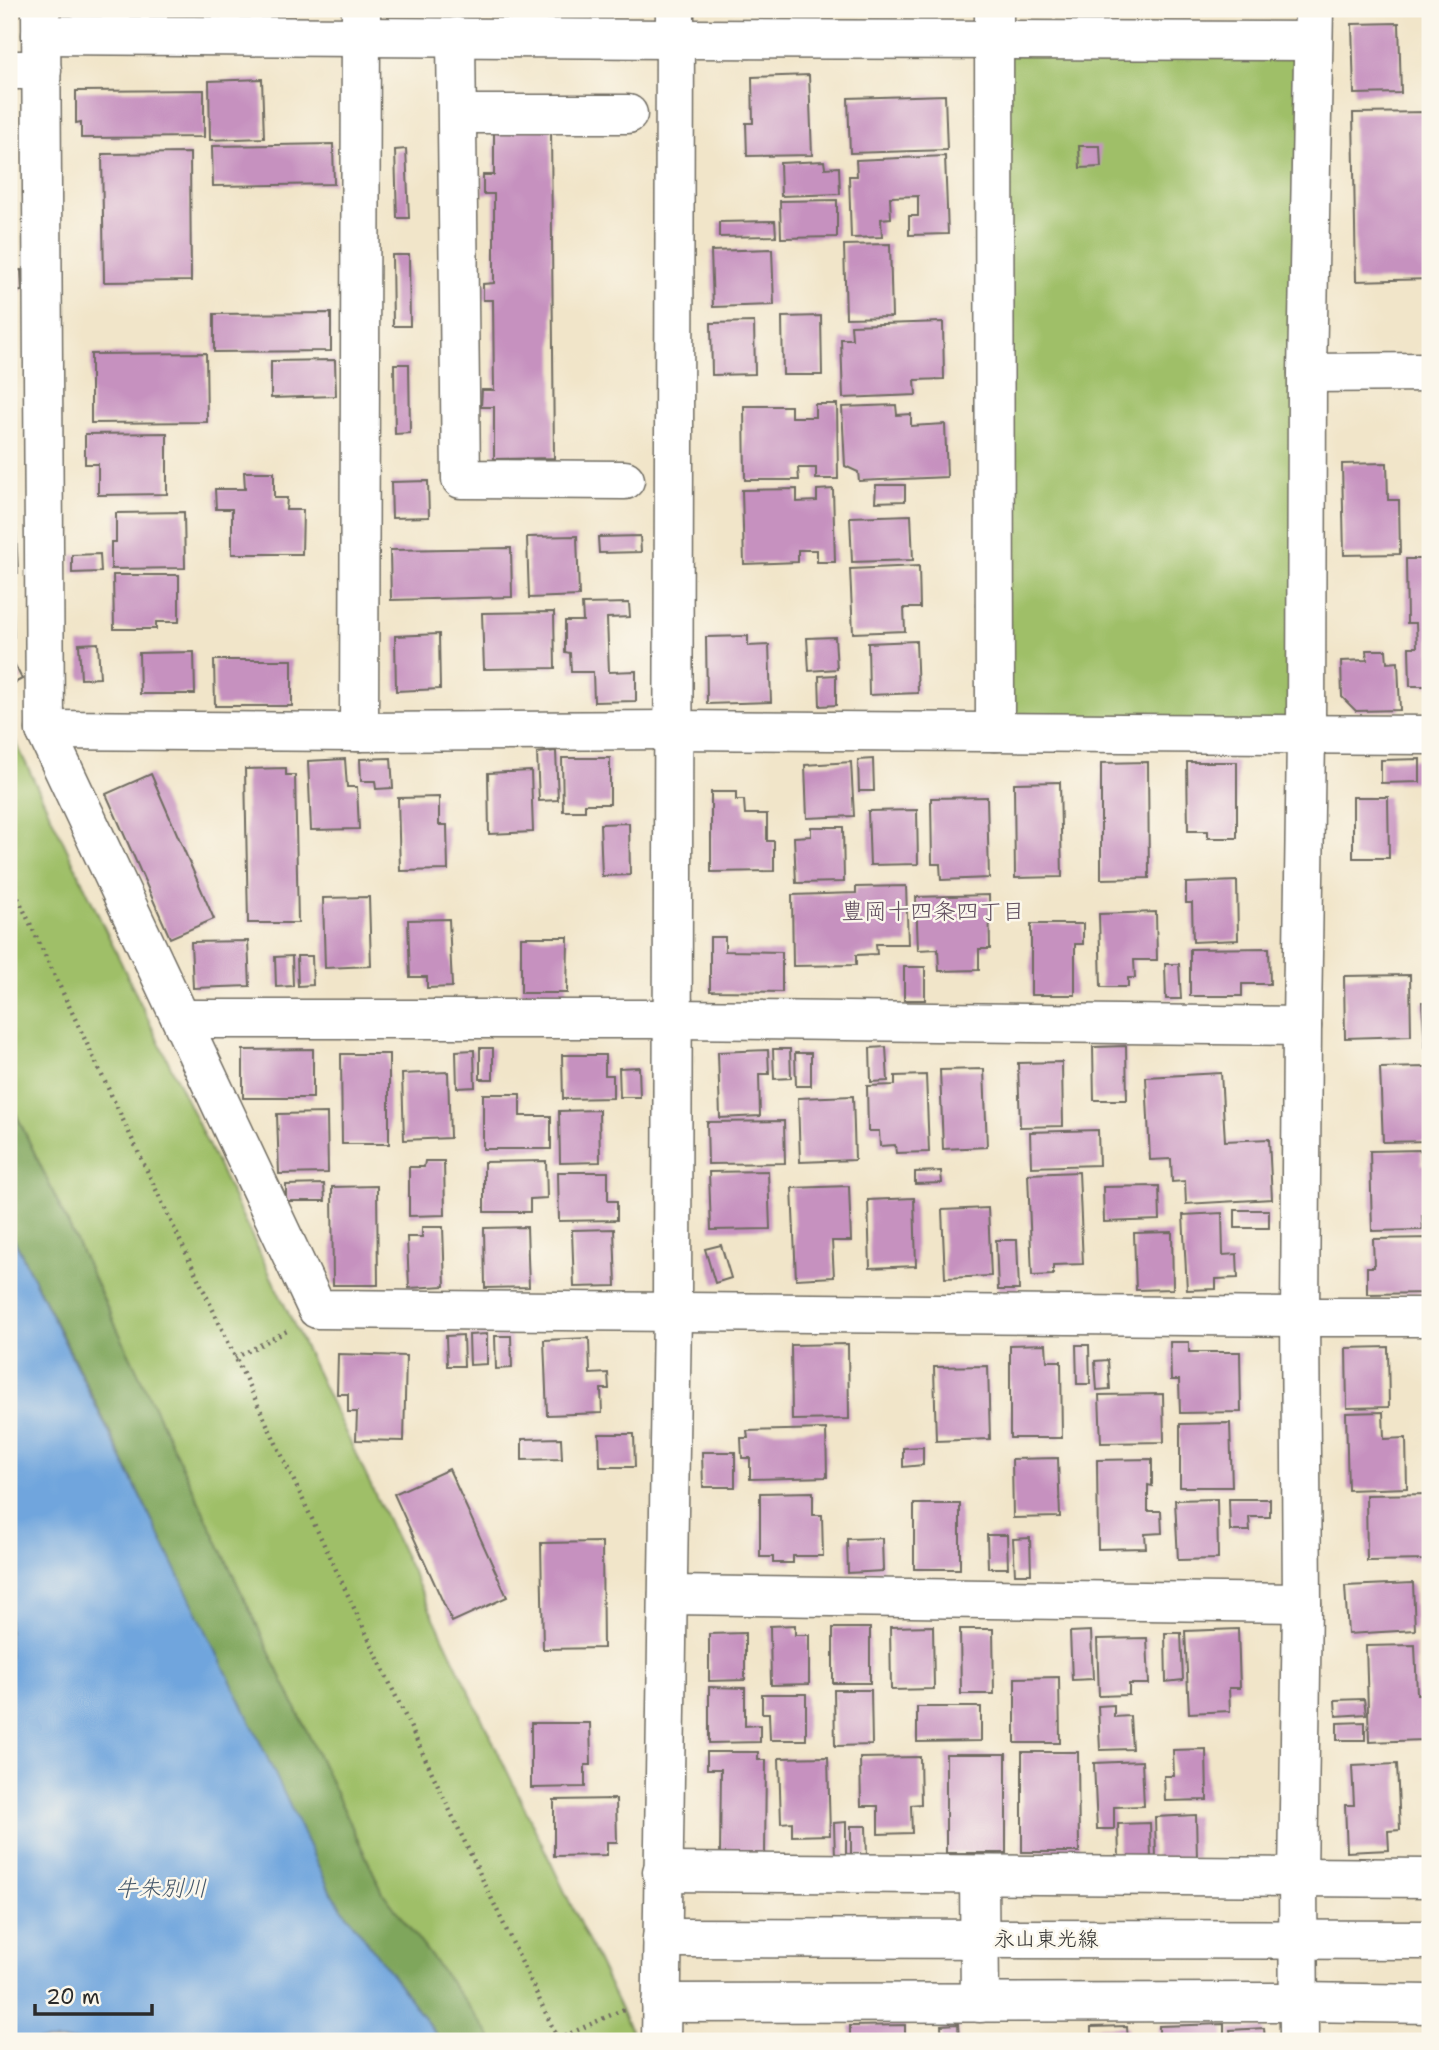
<svg xmlns="http://www.w3.org/2000/svg" width="1439" height="2050" font-family="'Shantell Sans','Klee One',sans-serif">
	<rect width="100%" height="100%" fill="#fbf7ec"/>
	<filter id="ink" filterUnits="userSpaceOnUse"><feTurbulence type="fractalNoise" baseFrequency=".0143" numOctaves="2"/><feDisplacementMap in="SourceGraphic" scale="14" xChannelSelector="R" yChannelSelector="G"/><feConvolveMatrix kernelMatrix="1 2 1 2 8 2 1 2 1" color-interpolation-filters="sRGB"/></filter>
	<filter id="wash" filterUnits="userSpaceOnUse"><feTurbulence type="fractalNoise" baseFrequency=".00686" numOctaves="4" result="noise"/><feDisplacementMap in="SourceGraphic" scale="28" xChannelSelector="R" yChannelSelector="G"/><feGaussianBlur stdDeviation="1.57" result="paint"/><feColorMatrix in="noise" values="0 0 0 0 0 0 0 0 0 0 0 0 0 0 0 0 0 1.4 0 .05"/><feComposite in="paint" operator="in"/></filter>
	<g filter="url(#wash)">
		<rect width="100%" height="100%" fill="#f1e5c9"/>
		<g fill="#9fbf67" stroke="#657549" stroke-width="2">
			<path d="M994,39L1313,41L1306,734L995,732Z"/>
			<path d="M9,728L636,2041H493L487,2031L383,1893L9,1099Z"/>
		</g>
		<path fill="#7fa65c" stroke="#556844" stroke-width="2" d="M9,1099L383,1893L487,2031L493,2041H441L331,1893L91,1393L9,1229Z"/>
		<path fill="#6fa5dd" stroke="#4d6884" stroke-width="2" d="M9,1229L241,1702L331,1893L441,2041H9Z"/>
		<g id="blocks">
			<g fill="#c691bf">
				<path d="M1399,23L1401,93L1354,94L1352,24Z"/>
				<path d="M809,75L812,155L747,156L746,123H753L752,77Z"/>
				<path d="M262,79L264,138L210,140L209,81Z"/>
				<path d="M204,90V137L81,138V122L76,123V91Z"/>
				<path d="M945,95L947,150L850,153L848,98Z"/>
				<path d="M1430,112V279L1356,281L1353,113Z"/>
				<path d="M551,129L554,458L494,459V407H481L482,390H494L493,300H483V284L494,283V194H483V175H494V130Z"/>
				<path d="M333,144L334,184L213,186L212,146Z"/>
				<path d="M1079,146H1100L1101,167L1080,168Z"/>
				<path d="M406,149L409,218H397L395,150Z"/>
				<path d="M190,153L191,281L104,282L102,154Z"/>
				<path d="M945,156L948,234L909,235V216H918V196L890,197L891,218L881,219L882,237L851,238L849,176H857L856,160Z"/>
				<path d="M824,161L825,168L839,167L840,194L781,196L780,163Z"/>
				<path d="M14,173L15,212L9,213V174Z"/>
				<path d="M837,200V237L781,238L780,201Z"/>
				<path d="M775,221L776,236L719,237V222Z"/>
				<path d="M890,244L892,317L846,318L844,245Z"/>
				<path d="M772,249L774,305L713,307L711,251Z"/>
				<path d="M392,255H409L410,326H393Z"/>
				<path d="M21,270L22,291L9,292V271Z"/>
				<path d="M331,313V351L214,352V314Z"/>
				<path d="M821,316L822,375H783L782,317Z"/>
				<path d="M754,322L755,374L712,375L711,323Z"/>
				<path d="M943,322L944,379L915,380L916,395L843,398L841,339H852L851,325Z"/>
				<path d="M206,353L207,422L91,423V354Z"/>
				<path d="M335,360L336,396L271,398V361Z"/>
				<path d="M394,364H409L410,433L395,434Z"/>
				<path d="M815,404H837L838,479H816V468H798L799,480H745L744,406H791V417H815Z"/>
				<path d="M896,405L897,415L911,414V426L945,424L947,477L859,481L858,472L845,466L842,407Z"/>
				<path d="M167,433V494L98,495V464H85V434Z"/>
				<path d="M1387,463L1388,500H1399L1400,554L1344,555L1342,464Z"/>
				<path d="M244,472H274V498H287L286,510H303L302,554H232V509H216L215,489H245Z"/>
				<path d="M428,481L429,517L392,518L391,482Z"/>
				<path d="M876,485H905V501L875,502Z"/>
				<path d="M797,489V502L817,501V490L833,489L835,562H817V550H798V562L744,564L742,490Z"/>
				<path d="M184,512L185,568L111,569V542H116V513Z"/>
				<path d="M911,515L913,560L852,562L850,517Z"/>
				<path d="M9,529H16L18,573H9Z"/>
				<path d="M577,536L579,596L529,598L527,537Z"/>
				<path d="M640,536L641,552L599,553L598,537Z"/>
				<path d="M511,548L512,597L391,600L390,550Z"/>
				<path d="M100,554L101,572L72,573V555Z"/>
				<path d="M1406,559H1430V686H1410L1409,647H1417L1416,623H1407Z"/>
				<path d="M919,566L920,608H904L905,631L853,633L850,569Z"/>
				<path d="M113,575H179V622H156V629H114Z"/>
				<path d="M9,581H12L14,637L9,638Z"/>
				<path d="M629,603L630,617L607,618L609,672L636,671V701L594,702L593,672H571L570,653L565,652V621H583L582,604Z"/>
				<path d="M554,612L555,668L484,669L482,613Z"/>
				<path d="M439,634L440,689L396,691L395,636Z"/>
				<path d="M748,636V646L769,645L771,702L707,704L706,637Z"/>
				<path d="M835,637L837,669L809,671L807,638Z"/>
				<path d="M916,641L918,693L869,695L868,643Z"/>
				<path d="M98,643L100,678L81,679L79,644Z"/>
				<path d="M1366,650H1386L1387,663L1398,662L1400,710L1356,711L1342,697L1341,661L1367,660Z"/>
				<path d="M194,652L195,694H140L139,653Z"/>
				<path d="M9,653L22,679L9,686Z"/>
				<path d="M214,660H292V706H215Z"/>
				<path d="M836,675V705L820,706L819,676Z"/>
				<path d="M556,751L558,800L539,801L537,753Z"/>
				<path d="M391,758L393,788L376,789L375,781H361L360,759Z"/>
				<path d="M562,758H610V804H585V811H563Z"/>
				<path d="M345,759L347,787H357L359,829L311,830L308,761Z"/>
				<path d="M873,759L874,791H859L858,760Z"/>
				<path d="M1420,759V782L1381,783V760Z"/>
				<path d="M851,762L854,816L807,818L805,765Z"/>
				<path d="M1148,762L1149,878L1101,879V763Z"/>
				<path d="M1187,762H1237V838H1208V831H1188Z"/>
				<path d="M286,768V775H295L298,923H248L245,769Z"/>
				<path d="M531,771L533,832L489,834L488,773Z"/>
				<path d="M151,774L214,919L170,938L106,794Z"/>
				<path d="M1060,782L1062,877L1015,878L1014,783Z"/>
				<path d="M711,792H736V800H744L745,814H767V841H774V871L711,872Z"/>
				<path d="M439,797V825H447L448,870L400,871L398,798Z"/>
				<path d="M987,797L989,878L941,880L940,864H932L931,798Z"/>
				<path d="M1353,797H1388L1389,858H1353Z"/>
				<path d="M917,810L918,864L870,865L868,811Z"/>
				<path d="M629,823L630,875L602,876L600,824Z"/>
				<path d="M811,827H843L844,882L796,883L794,837L811,836Z"/>
				<path d="M1237,881L1238,940L1193,942L1192,903H1186V883Z"/>
				<path d="M906,886L908,944H876L877,954L856,955V965L793,966L792,895L856,893V887Z"/>
				<path d="M989,895L990,949H979V970L939,971L938,949L918,950L916,897Z"/>
				<path d="M369,897L371,966L325,968L323,898Z"/>
				<path d="M1156,912L1157,960H1134L1135,978H1128V987H1101L1099,914Z"/>
				<path d="M449,919L452,987L427,988V977H410L408,920Z"/>
				<path d="M1031,924H1083V944H1075V995H1031Z"/>
				<path d="M521,937H568L567,993H521Z"/>
				<path d="M710,937H725V951L782,952V992L710,991Z"/>
				<path d="M248,941L250,986L193,988L191,942Z"/>
				<path d="M1269,948L1270,984H1242V996H1190V949Z"/>
				<path d="M292,956L293,986L276,987L275,957Z"/>
				<path d="M297,956H312L313,985L298,986Z"/>
				<path d="M1165,964H1179L1181,999H1166Z"/>
				<rect x="904" y="967" width="21" height="33"/>
				<path d="M1410,975L1411,1036L1345,1038L1344,976Z"/>
				<path d="M1422,1002H1430V1047H1425Z"/>
				<path d="M1126,1046L1127,1100H1094L1093,1047Z"/>
				<path d="M886,1047L888,1081L871,1082L870,1048Z"/>
				<rect x="480" y="1048" width="13" height="31"/>
				<path d="M313,1049V1098H243V1050Z"/>
				<path d="M773,1049H790L791,1078L774,1079Z"/>
				<path d="M474,1050L475,1087L457,1088L456,1051Z"/>
				<path d="M768,1050L769,1074H759L760,1116L720,1118L718,1052Z"/>
				<path d="M795,1053H811V1086H796Z"/>
				<path d="M341,1054H389V1144H342Z"/>
				<path d="M562,1055H605V1075H613V1098L563,1099Z"/>
				<path d="M1062,1062L1063,1126L1020,1127L1018,1063Z"/>
				<path d="M639,1067L640,1097H620L619,1068Z"/>
				<path d="M1427,1067L1429,1141L1383,1142L1380,1068Z"/>
				<path d="M984,1069L987,1147L943,1149L940,1070Z"/>
				<path d="M448,1072L450,1138L404,1140L402,1074Z"/>
				<path d="M1221,1073L1225,1141L1269,1139L1272,1199L1186,1204L1185,1181L1172,1182L1171,1159L1150,1160L1146,1077Z"/>
				<path d="M926,1075L929,1152L896,1153L895,1145L880,1146L879,1131H868L867,1086L895,1085V1076Z"/>
				<path d="M483,1094H520V1116H551V1149H483Z"/>
				<path d="M853,1096L855,1160L800,1162L798,1098Z"/>
				<path d="M599,1110L600,1162L560,1163L559,1111Z"/>
				<path d="M327,1113L328,1173L279,1174L277,1114Z"/>
				<path d="M784,1121L785,1163L708,1164L707,1122Z"/>
				<path d="M1098,1130L1099,1165L1031,1167L1030,1132Z"/>
				<path d="M1421,1150L1422,1165L1430,1164V1216H1422L1423,1230L1372,1231L1370,1151Z"/>
				<path d="M425,1161H444L445,1215L409,1216V1167H424Z"/>
				<path d="M546,1161L547,1198L530,1199V1212H484V1162Z"/>
				<path d="M768,1171L770,1229L711,1230L709,1172Z"/>
				<path d="M941,1171L942,1183L915,1184V1172Z"/>
				<path d="M558,1172H608V1201H617V1220L559,1221Z"/>
				<path d="M1079,1172L1083,1264L1053,1265V1275L1032,1276L1028,1174Z"/>
				<path d="M324,1184L325,1201H286V1185Z"/>
				<path d="M377,1186L378,1285H333L332,1187Z"/>
				<path d="M849,1186L851,1241H832L834,1277L796,1279L792,1188Z"/>
				<path d="M1159,1186L1160,1220L1104,1222L1103,1187Z"/>
				<path d="M914,1198L916,1266L870,1268L868,1200Z"/>
				<path d="M988,1208L991,1276L945,1278L942,1210Z"/>
				<rect x="1235" y="1210" width="34" height="18"/>
				<path d="M1222,1213L1223,1255L1237,1254L1238,1278L1216,1279V1289L1187,1290L1183,1215Z"/>
				<path d="M422,1227H443L445,1286L409,1288L407,1237H422Z"/>
				<path d="M527,1227L529,1287L485,1288L484,1228Z"/>
				<path d="M614,1229L616,1286L574,1287L572,1230Z"/>
				<path d="M1172,1232L1173,1289L1136,1290L1134,1233Z"/>
				<path d="M1430,1238V1293L1367,1294V1267H1374L1373,1239Z"/>
				<path d="M996,1240H1017L1019,1290H998Z"/>
				<path d="M721,1245L731,1278L715,1283L705,1249Z"/>
				<path d="M487,1334V1364L470,1365L469,1335Z"/>
				<path d="M463,1335L464,1366H447L446,1336Z"/>
				<path d="M495,1336H511L512,1368L496,1369Z"/>
				<path d="M589,1338L590,1374L608,1373L609,1389H601L602,1413L547,1415L544,1340Z"/>
				<path d="M1170,1342H1189V1352H1240L1241,1412L1180,1413L1179,1380H1171Z"/>
				<path d="M848,1344L849,1419L792,1420L791,1345Z"/>
				<path d="M1046,1344L1047,1361H1061L1062,1438H1010V1345Z"/>
				<path d="M1076,1345H1089L1090,1384H1077Z"/>
				<path d="M1388,1347L1389,1407L1347,1408L1346,1348Z"/>
				<path d="M338,1354L406,1356L404,1441L356,1440L357,1412H348V1394H337Z"/>
				<path d="M1108,1360L1110,1389L1097,1390L1095,1361Z"/>
				<path d="M988,1366L990,1439L936,1441L934,1367Z"/>
				<path d="M1163,1394L1164,1442L1101,1443L1099,1395Z"/>
				<path d="M1383,1412L1384,1439L1406,1438L1407,1488L1348,1490L1346,1413Z"/>
				<path d="M1230,1423L1232,1487H1180V1424Z"/>
				<path d="M826,1429L827,1477L750,1479V1458H742L741,1438H748L747,1431Z"/>
				<path d="M599,1434H634L635,1467H600Z"/>
				<path d="M561,1438L562,1459L522,1460V1439Z"/>
				<path d="M923,1447V1465L903,1467V1448Z"/>
				<path d="M702,1452H735V1487H703Z"/>
				<path d="M1058,1458L1060,1517L1013,1518L1012,1459Z"/>
				<path d="M1152,1459V1486L1148,1485V1511H1161L1162,1533L1145,1534L1146,1548L1098,1549L1097,1460Z"/>
				<path d="M449,1469L507,1597L452,1622L394,1494Z"/>
				<path d="M813,1492V1515H822L823,1556H793V1563H773V1557H760V1493Z"/>
				<path d="M1430,1494V1560L1367,1561L1366,1495Z"/>
				<path d="M1217,1499L1218,1559L1178,1560L1175,1500Z"/>
				<path d="M1229,1499H1270V1517H1249L1250,1531H1230Z"/>
				<rect x="914" y="1504" width="46" height="65"/>
				<path d="M987,1535H1007L1008,1568H988Z"/>
				<path d="M882,1538L883,1571L848,1573L847,1539Z"/>
				<path d="M1030,1538L1031,1574H1015L1013,1539Z"/>
				<path d="M602,1542L603,1648L543,1649L541,1543Z"/>
				<path d="M1413,1583L1415,1630L1348,1634L1345,1586Z"/>
				<path d="M795,1625V1635H809V1684L771,1685L770,1626Z"/>
				<path d="M933,1626L934,1689L891,1690L890,1627Z"/>
				<rect x="833" y="1628" width="37" height="55"/>
				<path d="M960,1629H993L994,1694H961Z"/>
				<path d="M1238,1629L1240,1688H1229L1230,1711L1189,1713L1185,1631Z"/>
				<path d="M1091,1631L1093,1679L1072,1680L1070,1632Z"/>
				<path d="M745,1633V1680L709,1681V1634Z"/>
				<path d="M1165,1633H1181L1183,1680L1166,1682Z"/>
				<path d="M1147,1638L1149,1684H1129V1695L1099,1696L1097,1639Z"/>
				<path d="M1415,1645L1417,1694H1422L1423,1740L1369,1742L1366,1646Z"/>
				<path d="M1059,1677L1060,1743H1015V1678Z"/>
				<path d="M709,1687L745,1688V1726L760,1725V1742L709,1743Z"/>
				<path d="M834,1690H871L872,1745L835,1746Z"/>
				<path d="M762,1694H806V1740H770L769,1713H762Z"/>
				<path d="M1364,1699L1366,1714L1336,1716L1335,1700Z"/>
				<path d="M1114,1705V1717L1130,1716L1132,1749L1100,1750L1098,1706Z"/>
				<path d="M917,1707H981V1741L917,1742Z"/>
				<path d="M1365,1722V1740H1337V1723Z"/>
				<path d="M531,1723H590L591,1765H585V1787L531,1788Z"/>
				<path d="M1206,1749L1207,1800L1165,1801L1164,1776H1174L1173,1750Z"/>
				<path d="M707,1752H758V1760H766L765,1856H720L721,1769H707Z"/>
				<path d="M1022,1752H1078L1079,1852H1022Z"/>
				<rect x="946" y="1754" width="60" height="99"/>
				<path d="M828,1757L830,1835L792,1836V1822L781,1823L779,1758Z"/>
				<path d="M920,1757L921,1804L911,1805L912,1833L878,1834V1806H861L860,1758Z"/>
				<path d="M1142,1761L1144,1806L1114,1807V1829H1097L1094,1763Z"/>
				<path d="M1397,1764L1400,1830L1388,1831L1389,1850L1347,1852L1345,1805H1354L1352,1766Z"/>
				<path d="M616,1799L617,1842H607V1855L554,1856V1800Z"/>
				<path d="M1196,1815L1197,1858L1156,1859L1155,1817Z"/>
				<path d="M846,1822V1857H835L834,1823Z"/>
				<path d="M1150,1823L1151,1859L1119,1860L1118,1824Z"/>
				<path d="M851,1826H866L867,1856L851,1857Z"/>
				<path d="M958,2024L959,2041H942L941,2025Z"/>
				<path d="M1224,2024V2041H1159V2026Z"/>
				<path d="M905,2025V2041H850V2026Z"/>
				<path d="M1127,2026L1128,2041H1091V2027Z"/>
				<path d="M1264,2028L1265,2041H1231L1230,2030Z"/>
			</g>
		</g>
	</g>
	<g filter="url(#ink)">
		<use href="#blocks" fill-opacity="0" stroke="#706c62" stroke-width="2"/>
		<g fill="none" stroke-linecap="round" stroke-linejoin="round">
			<g stroke="#706c62" stroke-width="41">
				<g id="minor">
					<path d="M41,9L45,730L317,1309L1300,1317H1430"/>
					<path d="M994,9L995,732"/>
					<path d="M41,35L675,39L1313,41"/>
					<path d="M456,37L461,479L625,480"/>
					<path d="M9,70H42"/>
					<path d="M458,114H628"/>
					<path d="M1307,373L1430,372"/>
					<path d="M45,730L359,732L673,730L1430,735"/>
					<path d="M359,732L361,9"/>
					<path d="M182,1019H673L1302,1026"/>
					<path d="M668,1595L1302,1603"/>
					<path d="M662,1872L1430,1878"/>
					<path d="M979,1875L980,2003"/>
					<path d="M662,1938L1430,1940"/>
					<path d="M661,2003L1299,2002L1430,2004"/>
					<path d="M661,2041L672,1312L675,9"/>
					<path d="M1299,2041L1298,1877L1302,1603L1300,1317L1302,1026L1306,734L1307,373L1314,9"/>
				</g>
			</g>
			<g stroke="#706c62" stroke-width="4.5" stroke-dasharray="2 5" stroke-linecap="butt">
				<path d="M9,879L559,2041"/>
				<path d="M235,1358L287,1331"/>
				<path d="M558,2039L624,2009"/>
			</g>
			<use href="#minor" stroke="#fff" stroke-width="38"/>
		</g>
	</g>
	<g text-anchor="middle" stroke-width="5" stroke-linejoin="round" paint-order="stroke">
		<g font-size="21" fill="#2b2b2b" stroke="#fbf7ec">
			<text x="1046" y="1946">永山東光線</text>
		</g>
		<g font-size="23" fill="#614f5f" stroke="#fbf7ec">
			<text x="933" y="919">豊岡十四条四丁目</text>
		</g>
		<g font-size="23" font-style="italic" fill="#435669" stroke="#fbf7ec">
			<text x="161" y="1896">牛朱別川</text>
		</g>
	</g>
	<rect width="1439" height="2050" fill="none" stroke="#fbf7ec" stroke-width="35"/>
	<path d="M35 2004v10h117v-10" fill="none" stroke="#2b2b2b" stroke-width="3.5"/>
	<text x="46" y="2004" font-size="21" fill="#2b2b2b" stroke="#fbf7ec" stroke-width="5" paint-order="stroke">20 m</text>
</svg>
